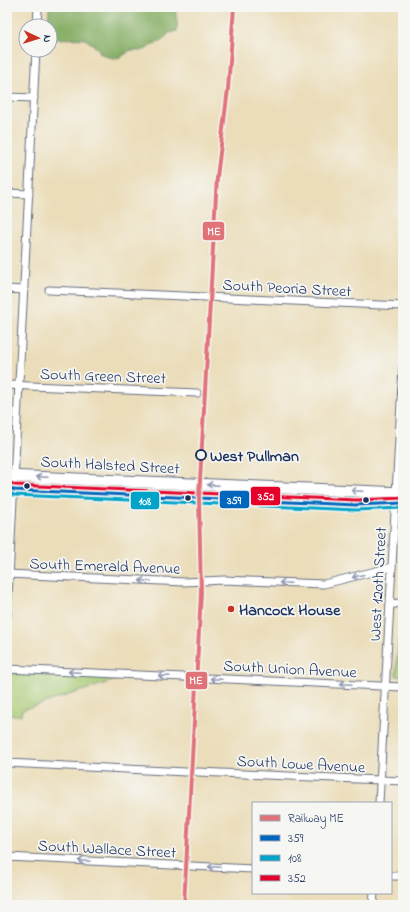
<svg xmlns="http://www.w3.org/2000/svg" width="410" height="912" font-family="'Indie Flower',sans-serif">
	<rect width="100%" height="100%" fill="#f6f6f2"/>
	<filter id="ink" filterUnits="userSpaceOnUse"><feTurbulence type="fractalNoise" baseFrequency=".025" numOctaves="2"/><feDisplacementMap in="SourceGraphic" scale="8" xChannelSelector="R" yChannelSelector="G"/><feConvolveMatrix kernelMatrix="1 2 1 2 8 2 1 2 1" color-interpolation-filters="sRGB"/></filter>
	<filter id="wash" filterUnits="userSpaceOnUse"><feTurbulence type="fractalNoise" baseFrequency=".012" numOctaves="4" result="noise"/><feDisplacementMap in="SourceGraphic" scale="16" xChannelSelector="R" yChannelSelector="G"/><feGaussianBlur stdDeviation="0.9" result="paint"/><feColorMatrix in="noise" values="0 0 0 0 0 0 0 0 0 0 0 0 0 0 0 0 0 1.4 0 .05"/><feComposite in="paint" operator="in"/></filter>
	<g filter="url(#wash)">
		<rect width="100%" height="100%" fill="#ebddb9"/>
		<g fill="#a8ca73" stroke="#627c68">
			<path d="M398,640L403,641V677L396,676Z"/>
			<path d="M10,673L122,678L22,710L21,715H7V678Z"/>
		</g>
		<path fill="#86ae65" stroke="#506e62" d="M49,7H176C174,15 179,22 177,31L169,33L161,42L152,44L147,49L140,51L130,50C120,60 112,60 100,53L99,50C96,47 89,41 85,39C82,38 56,39 50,39V26H48Z"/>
	</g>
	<g filter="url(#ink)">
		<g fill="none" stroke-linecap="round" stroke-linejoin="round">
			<g stroke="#646c7e" stroke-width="9">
				<g id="minor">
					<path d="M37,26L38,7"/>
					<path d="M7,97L34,98"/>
					<path d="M7,193L29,194"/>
					<path d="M7,289L24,290"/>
					<path d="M49,290L403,306"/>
					<path d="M7,385L197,393"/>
					<path d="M7,574L184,582L224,580L324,584L392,567"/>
					<path d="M390,605L403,602"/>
					<path d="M7,617L36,50"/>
					<path d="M7,669L403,687"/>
					<path d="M7,763L186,772"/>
					<path d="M198,772L403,781"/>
					<path d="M379,803L403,366"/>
					<path d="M7,857L253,869"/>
					<path d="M391,876H403"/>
					<path d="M373,905L374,893"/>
				</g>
			</g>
			<g stroke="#646c7e" stroke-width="13">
				<g id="primary">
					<path d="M7,476L403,493"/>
					<path d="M7,486L14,490L356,505L403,503"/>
				</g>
			</g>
			<use href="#minor" stroke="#fff" stroke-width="7"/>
			<use href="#primary" stroke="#fff" stroke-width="11"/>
			<g stroke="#f6f6f2" stroke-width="6">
				<path id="bus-1" d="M7,486L14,490L356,505L403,503"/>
			</g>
			<g stroke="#f6f6f2" stroke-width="6">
				<path id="bus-2" d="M7,492L14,495L356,510L403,508"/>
			</g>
			<g stroke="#f6f6f2" stroke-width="6">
				<path id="bus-3" d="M9,482L15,485L356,500L403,498"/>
			</g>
			<use href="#bus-1" stroke="#0065bd" stroke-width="3"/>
			<use href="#bus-2" stroke="#01a3c8" stroke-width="3"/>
			<use href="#bus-3" stroke="#e4002b" stroke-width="3"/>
			<g stroke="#f6f6f2" stroke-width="7">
				<path id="rail-1" d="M184,905L201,593L199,498L217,177L228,89L234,7"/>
			</g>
			<use href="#rail-1" stroke="#e07378" stroke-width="4"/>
		</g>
		<defs><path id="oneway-shaft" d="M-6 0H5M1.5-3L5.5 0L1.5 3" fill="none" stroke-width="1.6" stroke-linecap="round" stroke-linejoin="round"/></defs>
		<g stroke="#8d97ae">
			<use href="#oneway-shaft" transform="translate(42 477) rotate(-177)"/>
			<use href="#oneway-shaft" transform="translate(213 485) rotate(-177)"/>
			<use href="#oneway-shaft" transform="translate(357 491) rotate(-177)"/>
			<use href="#oneway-shaft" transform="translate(358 576) rotate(165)"/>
			<use href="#oneway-shaft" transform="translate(145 581) rotate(-177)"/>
			<use href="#oneway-shaft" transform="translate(285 583) rotate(-177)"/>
			<use href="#oneway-shaft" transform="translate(74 672) rotate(-177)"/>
			<use href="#oneway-shaft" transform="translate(164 676) rotate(-177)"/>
			<use href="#oneway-shaft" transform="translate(216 679) rotate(-177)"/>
			<use href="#oneway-shaft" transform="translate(346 684) rotate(-177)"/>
			<use href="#oneway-shaft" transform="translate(84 861) rotate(-177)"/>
			<use href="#oneway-shaft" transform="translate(214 867) rotate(-177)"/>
		</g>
	</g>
	<circle fill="#f6f6f2" stroke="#1b2f5e" stroke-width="2" cx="201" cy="455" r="5"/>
	<g fill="#1b2f5e" stroke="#f6f6f2" stroke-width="1.5">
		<circle cx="27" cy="486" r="3.5"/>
		<circle cx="188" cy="498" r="3.5"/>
		<circle cx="366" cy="500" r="3.5"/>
	</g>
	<circle fill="#c8321e" stroke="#f6f6f2" stroke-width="1.5" cx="231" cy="609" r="4"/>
	<g text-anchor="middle" stroke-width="3.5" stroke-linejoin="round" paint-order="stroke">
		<g font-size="16" fill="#1b2f5e" stroke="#f6f6f2">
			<text transform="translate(287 287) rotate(3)" y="6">South Peoria Street</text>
			<text transform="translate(103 375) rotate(2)" y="6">South Green Street</text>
			<text transform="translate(110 464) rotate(3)" y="6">South Halsted Street</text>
			<text transform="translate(105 565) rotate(2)" y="6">South Emerald Avenue</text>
			<text transform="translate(377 584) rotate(-87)" y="6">West 120th Street</text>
			<text transform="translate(290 668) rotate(3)" y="6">South Union Avenue</text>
			<text transform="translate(301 763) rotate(3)" y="6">South Lowe Avenue</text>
			<text transform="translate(107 848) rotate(3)" y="6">South Wallace Street</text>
		</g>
		<g font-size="16" font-weight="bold" fill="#1b2f5e" stroke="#f6f6f2" text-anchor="start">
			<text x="210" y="461">West Pullman</text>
		</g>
		<g font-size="16" font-weight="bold" fill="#1b2f5e" stroke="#f6f6f2" text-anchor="start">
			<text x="239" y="615">Hancock House</text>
		</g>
	</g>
	<g stroke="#f6f6f2" stroke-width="1.5">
		<rect x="202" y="221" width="23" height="20" rx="4" fill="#e07378"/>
		<rect x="250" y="486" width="31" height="20" rx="4" fill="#e4002b"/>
		<rect x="219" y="490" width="31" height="19" rx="4" fill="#0065bd"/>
		<rect x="130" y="491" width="30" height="19" rx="4" fill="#01a3c8"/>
		<rect x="185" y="671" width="23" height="19" rx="4" fill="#e07378"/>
	</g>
	<g font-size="11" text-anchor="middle" font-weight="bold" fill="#fff">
		<text x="214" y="235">ME</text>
		<text x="266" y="500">352</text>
		<text x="234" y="504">359</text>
		<text x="145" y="505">108</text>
		<text x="196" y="684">ME</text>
	</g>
	<rect width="410" height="912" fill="none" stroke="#f6f6f2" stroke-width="24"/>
	<rect x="252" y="802" width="140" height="92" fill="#f6f6f2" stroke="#9ea6b7"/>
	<rect x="260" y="815" width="20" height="6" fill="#e07378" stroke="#9ea6b7"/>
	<text x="288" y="822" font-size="12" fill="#1b2f5e">Railway ME</text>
	<rect x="260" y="835" width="20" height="6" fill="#0065bd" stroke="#9ea6b7"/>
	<text x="288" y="842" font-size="12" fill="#1b2f5e">359</text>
	<rect x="260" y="855" width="20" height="6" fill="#01a3c8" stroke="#9ea6b7"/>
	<text x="288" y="862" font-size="12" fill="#1b2f5e">108</text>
	<rect x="260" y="875" width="20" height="6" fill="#e4002b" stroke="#9ea6b7"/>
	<text x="288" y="882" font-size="12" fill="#1b2f5e">352</text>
	<g transform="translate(38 38) rotate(94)"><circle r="19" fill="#f6f6f2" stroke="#9ea6b7"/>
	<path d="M0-3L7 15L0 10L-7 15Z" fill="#c8321e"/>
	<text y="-6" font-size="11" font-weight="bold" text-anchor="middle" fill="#1b2f5e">N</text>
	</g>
</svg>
